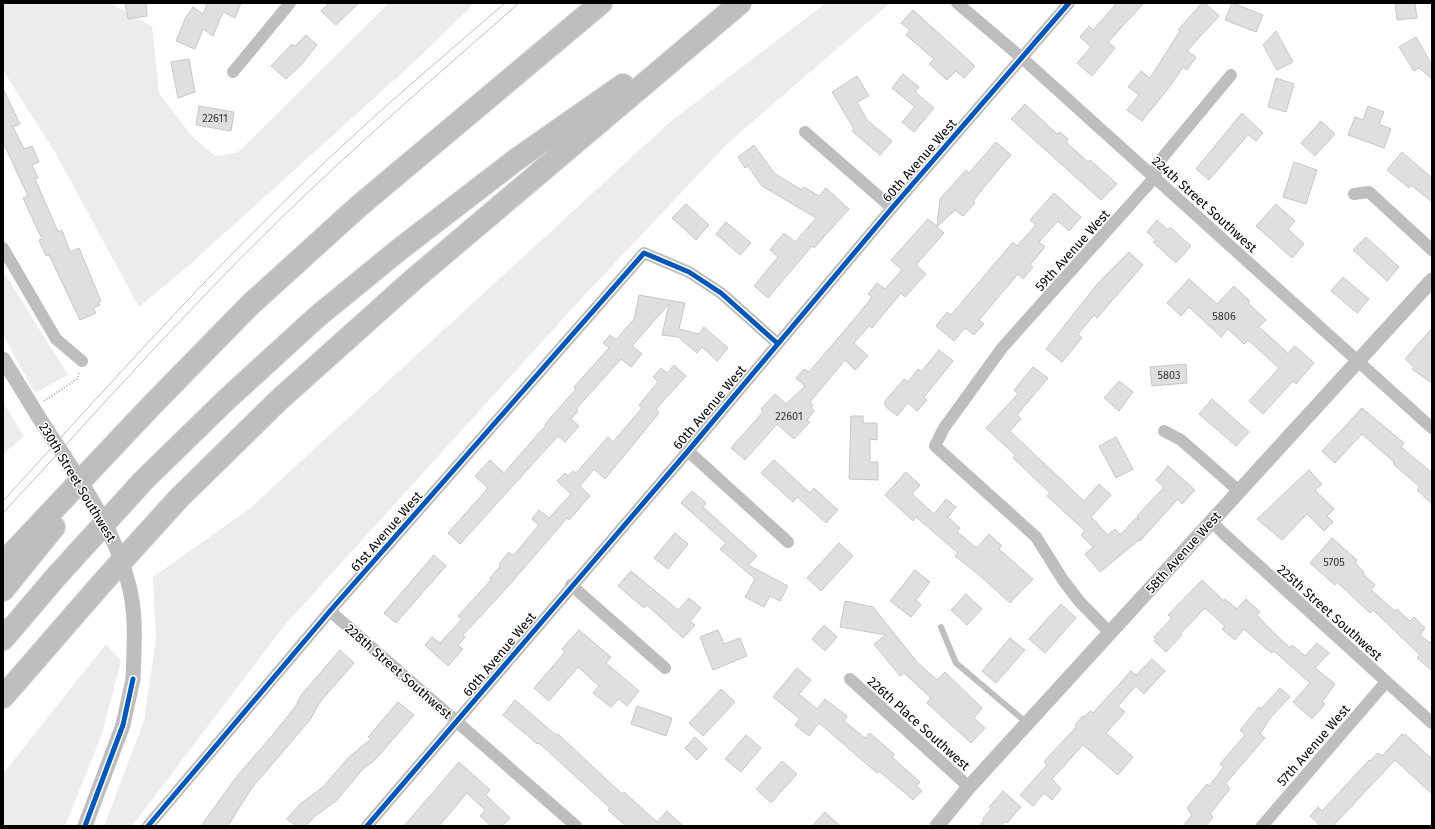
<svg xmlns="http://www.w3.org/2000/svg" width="1435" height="829" font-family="'Fira Sans',sans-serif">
	<rect width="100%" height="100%" fill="#fff"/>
	<g fill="#ececec">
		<path d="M3,3H110L152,26L159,93L191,135L215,156L237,153L389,3H475L414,62L187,267L139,307L56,154L3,70Z"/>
		<path d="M826,3H890L728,143L580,300L284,626L132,826H104L144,721L156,638L153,577L249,509L670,122Z"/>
		<path d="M3,271L68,375L35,393L3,335Z"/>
		<path d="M3,403L24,436L3,454Z"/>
		<path d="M106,644L121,661L102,734L65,826H3V774Z"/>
	</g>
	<g fill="#dfdfdf" stroke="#c7c7c7">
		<path d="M125,3H146L147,16L128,19Z"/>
		<path d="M203,3H241L235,18L223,12L213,36L203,29L195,49L176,41L186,17L193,7L203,14L207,5Z"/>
		<path d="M329,3H359L336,25L321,11Z"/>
		<path d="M1117,3H1144L1108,42L1115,48L1092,76L1077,63L1091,47L1080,37L1089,26L1093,30Z"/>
		<path d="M1202,3H1205L1219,16L1187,51L1196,57L1187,70L1183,67L1171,85L1142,121L1127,110L1139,95L1128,87L1141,71L1150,78L1180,31L1178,30Z"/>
		<path d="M1232,3L1263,15L1256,32L1225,20Z"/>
		<path d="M1395,3H1415L1417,18L1397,20Z"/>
		<path d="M913,10L975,66L964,78L956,71L947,80L929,64L934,59L906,35L910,30L901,23Z"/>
		<path d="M1276,31L1293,62L1277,70L1263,45Z"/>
		<path d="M306,35L317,45L301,65L286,79L271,66L292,44L295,46Z"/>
		<path d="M1416,37L1432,65V79L1419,68L1414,71L1399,47Z"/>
		<path d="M189,59L195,92L178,98L171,62Z"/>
		<path d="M903,74L919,87L915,92L934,108L914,132L902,122L915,107L892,88Z"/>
		<path d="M857,76L869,96L857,102L867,120L892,141L880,155L852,131L854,129L832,92Z"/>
		<path d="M1276,78L1294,84L1286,112L1268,107Z"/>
		<path d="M3,89L20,124L13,127L24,149L32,146L39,162L32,165L38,178L35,179L58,232L62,230L70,252L79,248L101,301L98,302L100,305L93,308L96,313L80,320L49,255L46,256L39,240L42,239L23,198L28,196L3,142Z"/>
		<path d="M1025,104L1057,134L1060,132L1068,139L1066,142L1088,162L1090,160L1117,184L1101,200L1011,119Z"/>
		<path d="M199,106L234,112L231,131L196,125Z"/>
		<path d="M1368,106L1384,112L1379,124L1391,129L1384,148L1348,135L1355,117L1363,120Z"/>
		<path d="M1242,113L1263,133L1256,141L1248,135L1209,180L1196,169Z"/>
		<path d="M1321,121L1335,134L1315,156L1301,143Z"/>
		<path d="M996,142L1011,155L985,186L973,201L975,203L963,216L955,210L937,227L944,233L916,265L926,274L905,297L901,293L872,328L869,326L854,343L868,356L855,370L845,360L810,402L813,405L811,408L814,411L807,420L810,422L794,439L777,424L745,460L731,448L763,412L761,409L775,394L786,404L805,386L796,378L804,369L809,372L857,316L872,297L868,294L877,283L885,289L902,270L891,260L928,219L937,226L940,199L966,170L969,173Z"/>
		<path d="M754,145L775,174L802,190L804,187L819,196L826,188L849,209L814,248L812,246L768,298L754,286L778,257L770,250L784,233L795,242L816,218L762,186L748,166L745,168L738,157Z"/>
		<path d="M1402,152L1432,178V202L1411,185L1409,188L1387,170Z"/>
		<path d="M1294,162L1317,170L1306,204L1283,197Z"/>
		<path d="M1054,193L1081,217L1069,231L1058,221L1039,242L1045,247L1030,265L1033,267L1023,279L1018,274L979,320L984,324L974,335L965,328L954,341L936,326L947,312L951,315L1013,242L1017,246L1036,225L1030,220Z"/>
		<path d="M686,204L709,225L696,240L672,218Z"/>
		<path d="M1276,204L1295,221L1288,229L1304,244L1292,258L1256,226Z"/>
		<path d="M1157,220L1168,230L1170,227L1191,246L1176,263L1153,242L1156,240L1147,232Z"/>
		<path d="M726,222L751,243L740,255L716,234Z"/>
		<path d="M1366,237L1399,267L1387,281L1353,250Z"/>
		<path d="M1129,252L1143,265L1097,318L1094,315L1078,334L1082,338L1062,362L1046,349L1099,282Z"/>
		<path d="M1343,277L1369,299L1357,313L1331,291Z"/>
		<path d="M1189,279L1217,304L1234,286L1250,301L1248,303L1266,320L1259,327L1288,353L1295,346L1314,363L1296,384L1293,381L1263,414L1249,401L1279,368L1248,340L1244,344L1228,329L1221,337L1189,307L1181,316L1167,303Z"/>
		<path d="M639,295L685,303L679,329L699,334L704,327L728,348L717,361L702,347L697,353L678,337L662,335L669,304L632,346L642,354L631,367L621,359L576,409L578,411L571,419L579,426L565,442L558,436L460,544L448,533L488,488L475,476L490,460L504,473L546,425L545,424L576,389L574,387L609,348L603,343L610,335L616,340L634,319Z"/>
		<path d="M1432,328V383L1412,369L1414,367L1405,359Z"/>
		<path d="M939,350L953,361L924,397L927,400L917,411L908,403L897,416L885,406V401L904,379L908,382L918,369L921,372Z"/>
		<path d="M1186,364L1187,383L1152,386L1150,367Z"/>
		<path d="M674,365L686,376L656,409L659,413L605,479L594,469L580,486L590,496L569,520L567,518L505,590L463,635L465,637L458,645L463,649L448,666L425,645L432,637L440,643L462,619L458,616L492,579L490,578L501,565L499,564L509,552L513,556L539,525L532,519L539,510L549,518L571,494L557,481L565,473L568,476L573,471L576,473L608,437L613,442L642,408L639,405L658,382L653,377L661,368L667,373Z"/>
		<path d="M1033,367L1048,378L1017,415L1021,419L1010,431L1084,501L1099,484L1111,495L1091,517L1108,535L1115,529L1120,535L1136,518L1139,520L1137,516L1164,487L1156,480L1168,466L1195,490L1182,504L1178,499L1140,541L1139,540L1100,572L1085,554L1093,547L1081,535L1085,531L1047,496L1050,493L1013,458L1015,455L986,428L1018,394L1014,390Z"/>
		<path d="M1119,381L1133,392L1119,411L1104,398Z"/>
		<path d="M1212,399L1249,432L1236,446L1199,414Z"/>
		<path d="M1362,408L1404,443L1401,447L1432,473V504L1417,490L1420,487L1393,464L1394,462L1362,434L1335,463L1322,451Z"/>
		<path d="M851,416H863V423H877V440L870,439V462H878V480L849,479Z"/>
		<path d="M1116,437L1133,469L1116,478L1099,446Z"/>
		<path d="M774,460L810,493L814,488L838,510L826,523L797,497L793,502L761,473Z"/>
		<path d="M1309,470L1322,484L1315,490L1334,509L1327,516L1333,522L1324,531L1307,514L1282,540L1257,519Z"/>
		<path d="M906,472L920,485L912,494L934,514L946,499L956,507L948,517L960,528L957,532L977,548L989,534L1002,546L999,549L1033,579L1010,603L978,574L955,556L958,553L916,517L913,521L885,495Z"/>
		<path d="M692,491L706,503L703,507L757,556L748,565L788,586L780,601L770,596L764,607L745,597L755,579L720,549L726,543L681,503Z"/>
		<path d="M675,533L688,544L668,569L654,558Z"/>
		<path d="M1332,538L1357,560L1355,563L1364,572L1363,574L1375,585L1371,590L1395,611L1397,609L1410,621L1414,617L1425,628L1420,635L1430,643L1432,641V671L1417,658L1420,655L1373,610L1370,613L1337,582L1335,585L1310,563Z"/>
		<path d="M839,543L853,556L821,591L807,578Z"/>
		<path d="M434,555L446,566L396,623L384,613Z"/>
		<path d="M915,570L930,582L916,600L921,605L911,617L890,601Z"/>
		<path d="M631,571L678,610L689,598L701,608L690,621L695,625L683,638L647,605L644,608L618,586Z"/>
		<path d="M1202,580L1224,601L1225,599L1237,609L1246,599L1260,612L1257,615L1272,631L1290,648L1292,645L1305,656L1317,643L1329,653L1315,668L1335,684L1322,702L1325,704L1312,719L1293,702L1310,683L1274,651L1272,653L1265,648L1244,629L1235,640L1222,629L1225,626L1205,608L1180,634L1182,635L1166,652L1154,641L1156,639L1154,637L1172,618L1168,615Z"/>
		<path d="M966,594L982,609L967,625L951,610Z"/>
		<path d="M845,601L873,607L917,662L937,680L945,672L982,708L974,718L985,728L971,743L927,703L931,698L904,673L900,676L874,644L886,635L840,627Z"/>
		<path d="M1061,604L1076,618L1045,653L1029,639Z"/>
		<path d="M824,625L837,637L825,651L812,639Z"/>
		<path d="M579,630L611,657L606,663L639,691L627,706L619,699L611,707L593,693L599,686L578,667L549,701L534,688L565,652L562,649Z"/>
		<path d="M718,630L724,644L740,638L747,656L713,670L700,637Z"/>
		<path d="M1010,638L1025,650L996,683L982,671Z"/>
		<path d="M340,650L354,663L320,702L310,720L251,789L228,826H201L237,776L276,731L295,707L302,694Z"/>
		<path d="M1152,659L1165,671L1144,694L1136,686L1118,706L1125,712L1106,733L1133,757L1118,775L1083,745L1052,779L1061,789L1052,800L1044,793L1033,806L1020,795L1047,765L1044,762L1050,755L1077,726L1075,725L1083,716L1084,717L1090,711L1093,713L1131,671L1136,675Z"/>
		<path d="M797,668L811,680L799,694L817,709L825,699L847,716L844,721L865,738L870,733L894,754L892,757L920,782L916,786L922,791L913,800L879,771L877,773L819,723L809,736L795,725L800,719L773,697Z"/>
		<path d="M1280,688L1290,697L1271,717L1260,734L1265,738L1226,783L1230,789L1210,814L1213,817L1206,826H1183L1192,815L1187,808L1207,784L1209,786L1224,767L1220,764L1245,735L1240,730L1259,707L1261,709Z"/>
		<path d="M721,689L735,702L703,736L689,723Z"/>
		<path d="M515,700L556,735L558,734L622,794L624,792L657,822L667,811L683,826H626L608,810L610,808L539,743L537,744L503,715Z"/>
		<path d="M398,702L414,715L375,760L363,769L336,801L314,817L306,826H296L287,819L300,804L323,787L349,757L371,739L368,737Z"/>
		<path d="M637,706L672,718L666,736L631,724Z"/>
		<path d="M1402,734L1403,736L1405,734L1432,759V794L1395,760L1333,826H1321L1310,816L1318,807L1322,811L1369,760L1370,761L1378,753L1382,756Z"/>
		<path d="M746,735L761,748L741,772L725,759Z"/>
		<path d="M695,737L707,749L697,760L685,748Z"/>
		<path d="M782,761L797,774L771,803L756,789Z"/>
		<path d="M459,762L490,790L486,795L510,818L502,826H491L480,816L485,810L467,793L439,826H404Z"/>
		<path d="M1003,791L1021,807L1007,823L1005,821L1001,826H979L984,820L983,818L991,809L989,807Z"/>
		<path d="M825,812L840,826H812Z"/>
	</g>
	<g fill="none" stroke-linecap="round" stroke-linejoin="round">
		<g stroke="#dbdbdb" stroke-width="24">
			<g id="motorway">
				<path d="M3,563L152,405L251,304L359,206L601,3"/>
				<path d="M3,590L54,527"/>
				<path d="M3,639L55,578L143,481L226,400L318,316L400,249L517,159L623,85"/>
				<path d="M3,697L102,583L179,498L280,399L414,279L740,3"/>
			</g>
		</g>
		<path stroke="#b9b9b9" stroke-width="2.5" stroke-dasharray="1 2" stroke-linecap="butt" d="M44,401L77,379L79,372"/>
		<path stroke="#bebebe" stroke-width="6" d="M941,627L956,663L1027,723"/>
		<g stroke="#bebebe" stroke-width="12">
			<path d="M957,3L1022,58L1432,428"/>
			<path d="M233,72L290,3"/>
			<path d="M805,132L892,208"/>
			<path d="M1354,194L1369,192L1432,250"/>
			<path d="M3,248L56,339L82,361"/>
			<path d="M1164,431L1181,440L1239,491"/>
			<path d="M688,451L788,542"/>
			<path d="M1211,521L1224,534L1432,723"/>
			<path d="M571,585L665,668"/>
			<path d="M330,611L576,826"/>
			<path d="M1110,633L1079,601L1063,580L1036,537L935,446L944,428L1002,348L1155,177L1158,163L1231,75"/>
			<path d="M850,679L969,787"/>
			<path d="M148,826L330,611L644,253L689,272L721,293L777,343"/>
			<path d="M367,826L688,451L892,208L1069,3"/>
			<path d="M1262,826L1386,682"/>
		</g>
		<g stroke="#bebebe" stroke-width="15">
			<path d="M3,359L38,416"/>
			<path d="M85,826L123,725L133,679"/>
			<path d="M937,826L969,787L1432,280"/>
		</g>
		<use href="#motorway" stroke="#bebebe" stroke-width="22"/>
		<g stroke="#bebebe" stroke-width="1">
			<path d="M3,501C109,385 213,268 326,161C384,106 445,55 505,3"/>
			<path d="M3,513C93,416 181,316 276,223C354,147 437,75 519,3"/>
		</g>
		<path stroke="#bebebe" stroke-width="15" d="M38,416C71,468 112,521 128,582C137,613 134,647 133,679"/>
		<g stroke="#fff" stroke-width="8">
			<g id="cycleway">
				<path d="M85,826L123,725L133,679"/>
				<path d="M148,826L330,611L644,253L689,272L721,293L777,343"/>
				<path d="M367,826L688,451L892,208L1069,3"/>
			</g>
		</g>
		<use href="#cycleway" stroke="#0057b8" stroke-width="5"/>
	</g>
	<g text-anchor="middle" stroke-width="3" stroke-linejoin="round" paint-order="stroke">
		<g font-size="11" fill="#383838">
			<text x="215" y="122">22611</text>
			<text x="1224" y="320">5806</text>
			<text x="1169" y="379">5803</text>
			<text x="789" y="420">22601</text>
			<text x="1334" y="566">5705</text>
		</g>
		<g font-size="13" fill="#000" stroke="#fff">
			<text transform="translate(919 160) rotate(-49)" y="5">60th Avenue West</text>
			<text transform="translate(1205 204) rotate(42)" y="5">224th Street Southwest</text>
			<text transform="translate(1072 250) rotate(-48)" y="5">59th Avenue West</text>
			<text transform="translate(709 407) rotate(-50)" y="5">60th Avenue West</text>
			<text transform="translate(78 482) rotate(59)" y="5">230th Street Southwest</text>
			<text transform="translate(386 531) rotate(-49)" y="5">61st Avenue West</text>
			<text transform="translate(1183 552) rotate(-48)" y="5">58th Avenue West</text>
			<text transform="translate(1330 612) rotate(42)" y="5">225th Street Southwest</text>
			<text transform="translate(499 654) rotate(-50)" y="5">60th Avenue West</text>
			<text transform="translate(399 671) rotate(41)" y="5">228th Street Southwest</text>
			<text transform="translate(919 723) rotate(42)" y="5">226th Place Southwest</text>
			<text transform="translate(1313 745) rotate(-49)" y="5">57th Avenue West</text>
		</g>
	</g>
	<rect width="1435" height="829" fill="none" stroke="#000000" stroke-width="8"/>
</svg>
